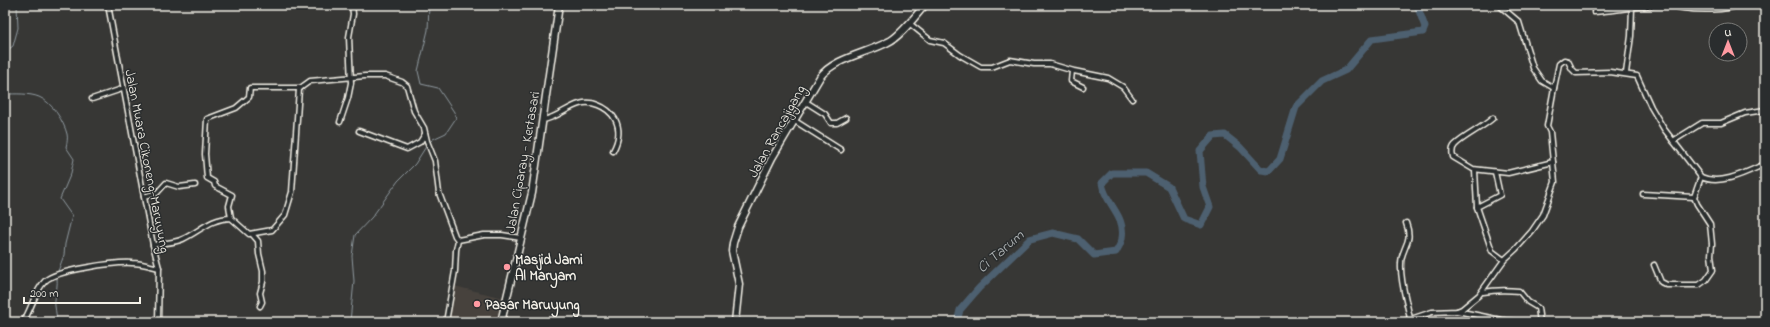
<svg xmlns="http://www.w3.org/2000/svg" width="1770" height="327" font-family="'Indie Flower',sans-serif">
	<rect width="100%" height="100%" fill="#373735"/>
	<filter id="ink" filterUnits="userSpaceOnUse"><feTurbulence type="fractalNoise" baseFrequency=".025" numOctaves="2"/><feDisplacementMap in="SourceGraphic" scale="8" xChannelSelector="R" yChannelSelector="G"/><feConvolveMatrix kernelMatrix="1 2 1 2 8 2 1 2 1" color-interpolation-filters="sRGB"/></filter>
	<g filter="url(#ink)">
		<path fill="#47433e" d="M454,286L504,298L498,322H447Z"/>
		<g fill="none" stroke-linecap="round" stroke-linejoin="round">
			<g stroke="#909aa0" stroke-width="1">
				<path d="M429,5L428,30L418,71L421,84L438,88L454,112L456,118L446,133L433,139L430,142"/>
				<path d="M5,52L13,46L18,28L17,5"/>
				<path d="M5,94C16,94 29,93 39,97C52,102 64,122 67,134C68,138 67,143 66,147L74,159L71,173L60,199L72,216L65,244L64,255L57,274"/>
				<path d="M57,322C57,315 54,306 55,300C56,292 58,285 57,277"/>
				<path d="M350,322L354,281L352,256L355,235L372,217L398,181L415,164L427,145"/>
			</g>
			<path stroke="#4e6070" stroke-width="7" d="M957,322L960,310L979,288L1030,239L1053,233L1078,239L1094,255L1116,252C1118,248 1122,242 1122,238C1126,215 1105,204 1102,183L1112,173H1146L1169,187L1184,219L1201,225L1210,207L1203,187L1200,151L1213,136L1225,135L1240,147L1261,170L1269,171L1280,159L1296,107L1322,81L1346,70L1372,39L1423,32L1425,27L1418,8L1421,5"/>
			<g stroke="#f4f1e8" stroke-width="7">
				<g id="street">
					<path d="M108,5L153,245L159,268L158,322"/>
					<path d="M1499,5L1519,22L1533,68L1542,81L1554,88L1559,64L1564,60L1568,61L1572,69L1576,73L1610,72L1637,76L1651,107L1664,129L1701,177C1721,186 1747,172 1765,164"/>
					<path d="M1594,12C1620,10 1646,4 1671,5C1675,6 1679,8 1683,8C1696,10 1727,11 1738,5"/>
					<path d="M909,23L930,40L944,43L960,55L981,67H992L1010,60L1034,64H1050L1074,71L1108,78L1123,87L1132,99"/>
					<path d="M1072,71L1071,81L1083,87"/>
					<path d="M1626,73L1631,36L1632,8"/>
					<path d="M92,99L122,89"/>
					<path d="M806,102L825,114L831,123H837L846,118"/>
					<path d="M1493,118C1482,128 1464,136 1455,145C1452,148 1452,153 1453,157L1473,169L1508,173L1553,162"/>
					<path d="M543,120C563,117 576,96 598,105C606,108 611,112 615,119C621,130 619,140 613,151"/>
					<path d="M795,121L841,150"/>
					<path d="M340,122L348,98L351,83L349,37L353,14L352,5"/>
					<path d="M359,131L407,149L420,142L425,134"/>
					<path d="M1673,141L1702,123H1721L1745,113L1765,110"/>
					<path d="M1475,170L1477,207L1492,251L1504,260"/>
					<path d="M1643,194L1694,197"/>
					<path d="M144,197L157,193L166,183L179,187L195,185"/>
					<path d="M1477,207L1500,195L1495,172"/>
					<path d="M231,218L229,206L232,195L215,186L214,182L207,178L205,154L207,119L236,108L249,97L250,88H300"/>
					<path d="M1406,223C1414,244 1401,246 1401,264C1400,283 1407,301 1410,319"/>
					<path d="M252,234L258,241L259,254L263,271V282L260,293L262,302L260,306"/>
					<path d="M458,240L484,235H502L521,238"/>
					<path d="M153,245C162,243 175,243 183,239C200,231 211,218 231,218L249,234L272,230L285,215L292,192L299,89L310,81L365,76H385L402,82L407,86L414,111L424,128L427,141L435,161L439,193L455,236L458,240"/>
					<path d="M1654,265L1661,282L1667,285H1699L1706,280L1713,270L1711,255L1712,244L1710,224L1697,204L1694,197L1701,177"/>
					<path d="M1483,292C1494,290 1509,290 1519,291L1528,302L1538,308L1540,322"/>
					<path d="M1457,311L1501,320L1521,322"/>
					<path d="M23,322C32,309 34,292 45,281C56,270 116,262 132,263C141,263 150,266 159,268"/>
					<path d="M446,322L455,271L456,250L458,240"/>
					<path d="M1402,322L1432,312L1457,311L1462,309L1479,295L1504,260L1516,249L1532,231L1543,215L1555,182L1550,132L1547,126L1554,88"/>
				</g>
			</g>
			<g stroke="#f4f1e8" stroke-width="9">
				<g id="secondary">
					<path d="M501,322L532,193L559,5"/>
					<path d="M735,322L739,284L732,251L733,243L738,227L772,158L820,77C834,58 868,53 888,42C900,37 916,15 925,5"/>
				</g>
			</g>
			<use href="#street" stroke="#2a2d2e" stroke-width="4"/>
			<use href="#secondary" stroke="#2a2d2e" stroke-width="6"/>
		</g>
	</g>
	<g fill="#ff9aa2" stroke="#2a2d2e" stroke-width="1.5">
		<circle cx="507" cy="267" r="4"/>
		<circle cx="477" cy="304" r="4"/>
	</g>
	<g text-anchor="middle" stroke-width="3" stroke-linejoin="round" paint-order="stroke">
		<g font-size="14" fill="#f4f1e8" stroke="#2a2d2e">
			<text transform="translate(776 131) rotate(-61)" y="5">Jalan Rancajigang</text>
			<text transform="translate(148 161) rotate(79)" y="5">Jalan Muara Cikoneng-Maruyung</text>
			<text transform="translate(522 162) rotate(-80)" y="5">Jalan Ciparay - Kertasari</text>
		</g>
		<g font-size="14" font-weight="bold" fill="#f4f1e8" stroke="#2a2d2e" text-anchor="start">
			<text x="515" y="264">Masjid Jami<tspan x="515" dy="16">Al Maryam</tspan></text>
			<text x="485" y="309">Pasar Maruyung</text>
		</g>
		<g font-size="15" font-style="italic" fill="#b2b7b8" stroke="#2a2d2e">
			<text transform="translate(1000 251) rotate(-41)" y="5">Ci Tarum</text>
		</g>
	</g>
	<rect width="1770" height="327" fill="none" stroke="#2a2d2e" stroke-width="20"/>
	<rect x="10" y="10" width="1750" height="307" fill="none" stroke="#f4f1e8" stroke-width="1.5" filter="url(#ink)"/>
	<g transform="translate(1728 42)"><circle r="19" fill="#2a2d2e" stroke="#7b7b78"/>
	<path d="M0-3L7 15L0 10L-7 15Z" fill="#ff9aa2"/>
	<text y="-6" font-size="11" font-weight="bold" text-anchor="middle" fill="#f4f1e8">U</text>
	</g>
	<path d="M24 297v6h116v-6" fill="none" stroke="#f4f1e8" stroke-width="2"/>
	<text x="30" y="297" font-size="12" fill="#f4f1e8" stroke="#2a2d2e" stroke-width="3" paint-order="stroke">200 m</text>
</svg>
